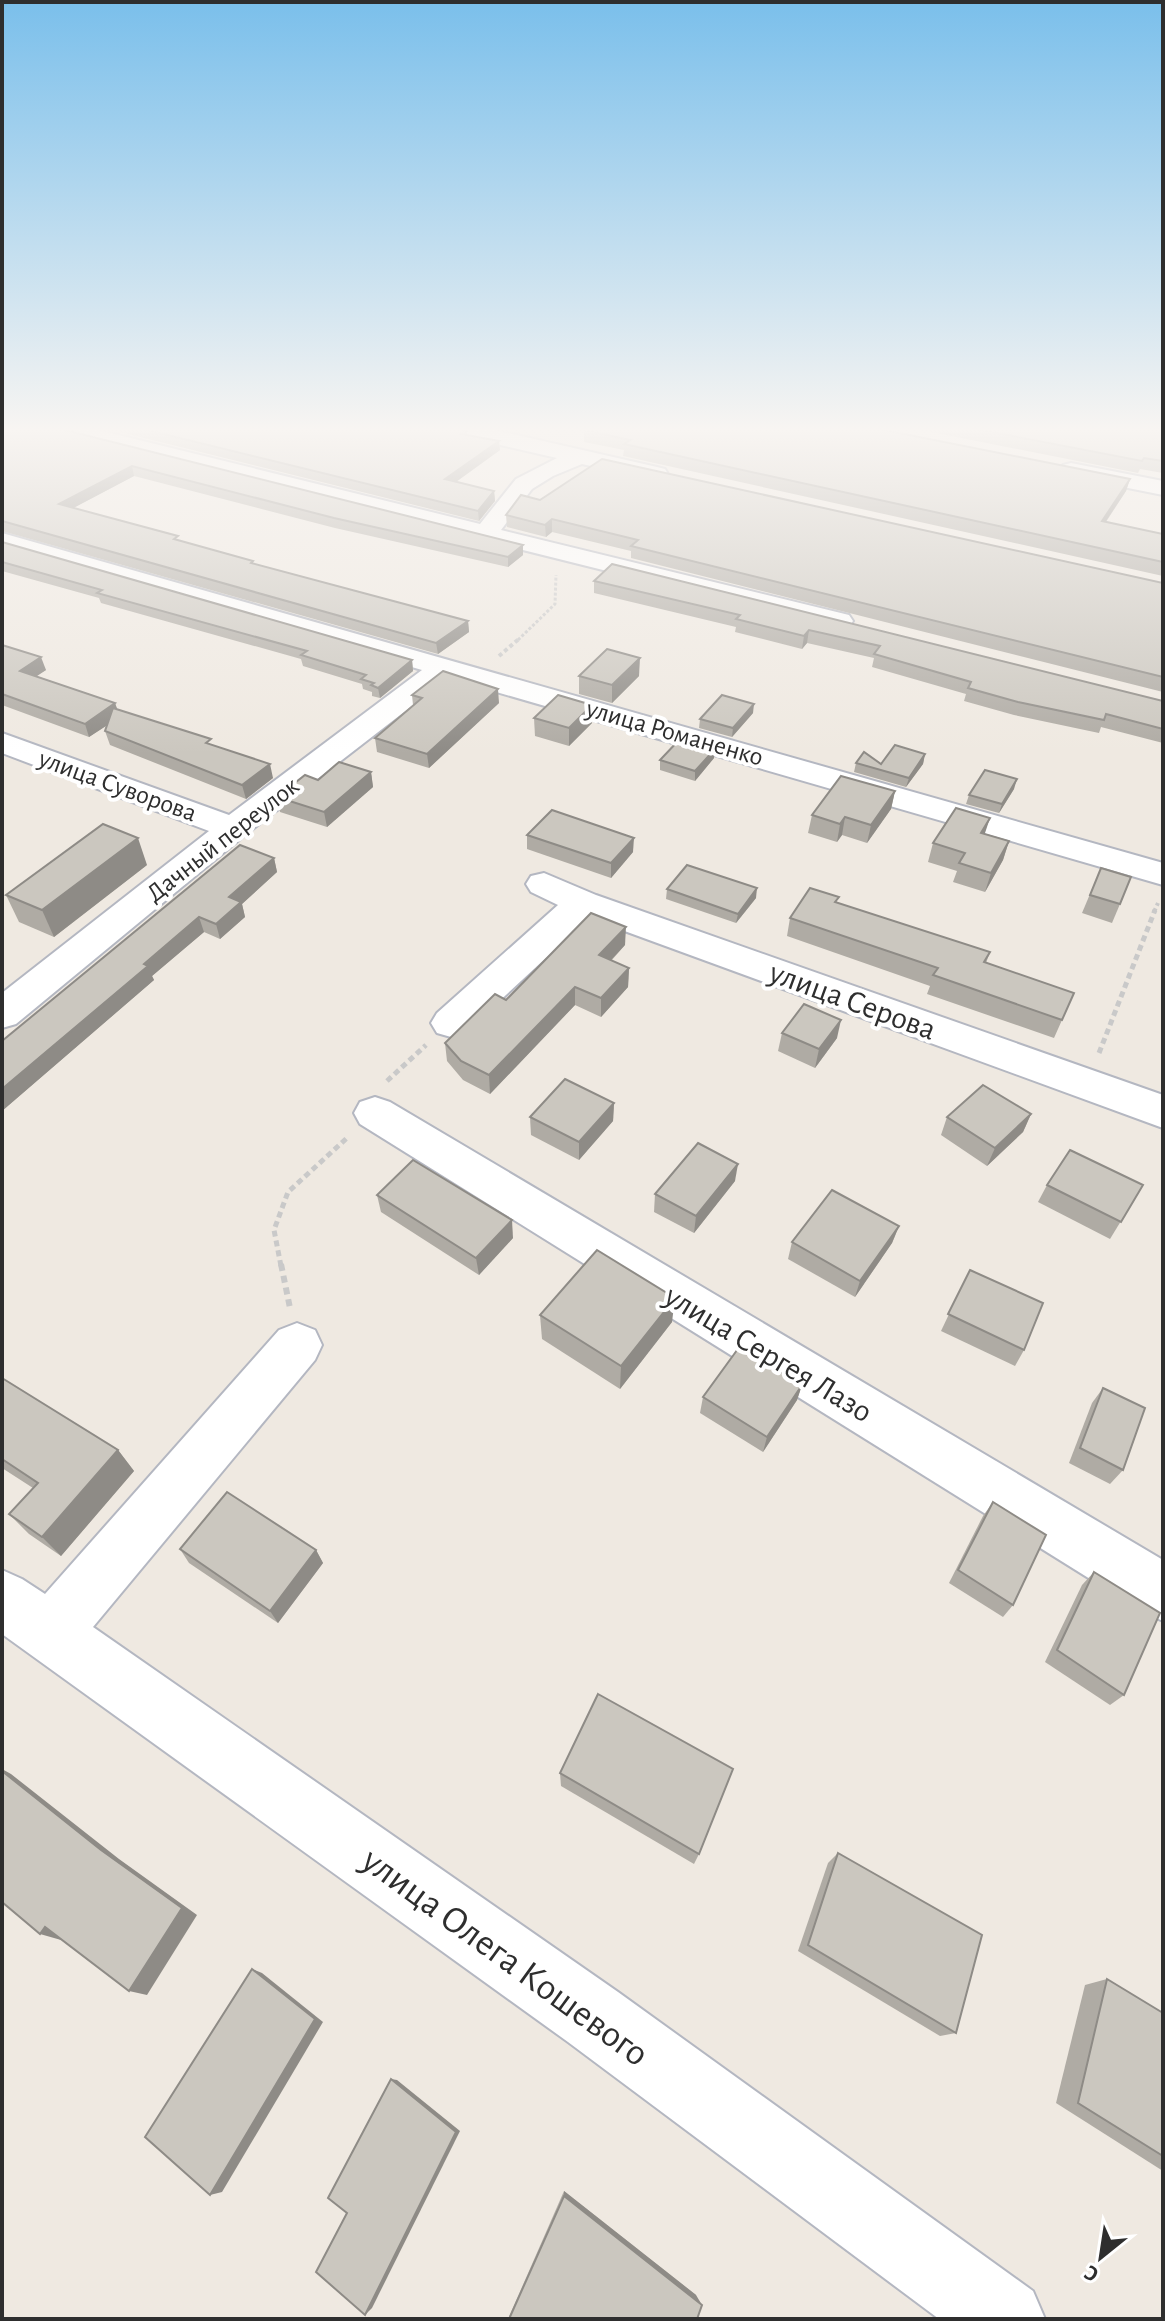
<svg xmlns="http://www.w3.org/2000/svg" width="1165" height="2321" font-family="'Alegreya Sans',sans-serif">
	<rect width="100%" height="100%" fill="#efe9e1"/>
	<g fill="none" stroke-linecap="round" stroke-linejoin="round">
		<g stroke="#b4b7c1" stroke-width="4">
			<g id="minor">
				<path d="M56,429H94L480,524L516,479L557,458L452,434L450,429H490L657,467L665,469L668,474L665,479L657,481L582,464L553,476L532,489L501,530L849,615L853,621L849,627L839,629L58,434Z"/>
				<path d="M1071,463L1163,481V495L1063,475L1060,470L1063,465Z"/>
				<path d="M2,533L1163,863V885L448,678L245,835L16,1024L2,1028V993L209,831L2,753V733L229,815L422,670L2,548Z"/>
				<path d="M544,873L596,895L1163,1095V1128L589,918L465,1033L451,1037L437,1033L431,1023L437,1013L558,905L531,892L526,884L531,876Z"/>
				<path d="M375,1097L390,1102L1163,1560V1621L1143,1612L360,1124L354,1113L360,1102Z"/>
				<path d="M297,1323L315,1330L322,1345L315,1360L93,1627L618,1992L1033,2291L1045,2319H939L568,2042L2,1634V1570L22,1579L45,1594L279,1330Z"/>
			</g>
		</g>
		<path stroke="#c9c9c9" stroke-width="3" stroke-dasharray="3 2" stroke-linecap="butt" d="M518,640L555,604L556,575"/>
		<g stroke="#c9c9c9" stroke-width="4" stroke-dasharray="4 3" stroke-linecap="butt">
			<path d="M499,656L520,638"/>
			<path d="M1154,912L1158,903"/>
		</g>
		<g stroke="#c9c9c9" stroke-width="5" stroke-dasharray="6 4" stroke-linecap="butt">
			<path d="M1099,1053L1155,910"/>
			<path d="M387,1081L426,1045"/>
			<path d="M281,1266L274,1230L288,1192L348,1137"/>
		</g>
		<path stroke="#c9c9c9" stroke-width="6" stroke-dasharray="7 5" stroke-linecap="butt" d="M281,1264L290,1308"/>
		<use href="#minor" fill="#fff" fill-rule="evenodd"/>
	</g>
	<g fill="#afaba4">
		<path d="M2,429L523,545V555L508,567L335,528L134,476L73,508L254,564L468,621L469,632L438,654L2,531Z"/>
		<path d="M108,429H458L467,431V435L499,441L500,450L456,482L494,491L495,501L479,521Z"/>
		<path d="M916,429H1163V473L1140,469L1138,473Z"/>
		<path d="M584,430L1130,479L1126,491L1106,522L1163,534V576L623,456L624,450L584,442Z"/>
		<path d="M540,500L1163,583V692L631,558V551L552,532L546,537L507,527L506,515Z"/>
		<path d="M2,542L412,660L413,671L380,698L372,696V692L363,689L362,684L303,666L301,659L101,603L99,598L2,571Z"/>
		<path d="M594,581L1163,702V743L1101,727L1099,733L1014,715L964,701L966,694L872,667L874,658L807,643L802,649L735,632L736,627L594,593Z"/>
		<path d="M2,645L46,670L36,676L115,703L117,709L213,745L273,778L246,799L110,745L105,731L107,725L89,737L2,705Z"/>
		<path d="M579,676H639L612,703L579,694Z"/>
		<path d="M412,695L499,703L429,768L377,752L375,738L413,705Z"/>
		<path d="M592,705V723L569,746L535,736L534,718Z"/>
		<path d="M753,713L732,737L699,728L700,719Z"/>
		<path d="M925,754L923,764L906,787L854,772L856,763L881,764Z"/>
		<path d="M714,758L695,781L660,770V760Z"/>
		<path d="M371,772L373,787L327,827L280,812L277,797L318,780Z"/>
		<path d="M1014,789L999,813L966,804L969,795Z"/>
		<path d="M895,791L891,809L867,843L842,835L837,842L808,833L812,815Z"/>
		<path d="M985,834L1009,841L1003,860L985,892L953,882L957,871L928,862L933,843Z"/>
		<path d="M527,835L633,852L611,878L527,849Z"/>
		<path d="M274,858L277,872L242,904L245,917L220,939L204,932L152,976L154,980L2,1111V1041Z"/>
		<path d="M147,865L54,937L19,922L6,895Z"/>
		<path d="M1101,868L1120,904L1112,923L1082,913Z"/>
		<path d="M667,889L756,898L736,923L666,899Z"/>
		<path d="M837,903L990,952L986,963L1074,993L1054,1038L927,994L930,986L787,936L790,918Z"/>
		<path d="M625,945L611,961L629,968L628,987L601,1017L575,1005L490,1094L463,1080L447,1061L445,1043L506,1000Z"/>
		<path d="M782,1033L837,1038L815,1068L778,1051Z"/>
		<path d="M614,1103L613,1121L579,1160L531,1135L530,1117Z"/>
		<path d="M1031,1114L1023,1132L987,1166L941,1135L947,1117Z"/>
		<path d="M735,1181L694,1233L654,1212L655,1194Z"/>
		<path d="M1047,1185H1143L1110,1239L1038,1202Z"/>
		<path d="M377,1195L513,1238L479,1275L381,1212Z"/>
		<path d="M899,1226L892,1243L855,1297L788,1259L792,1242Z"/>
		<path d="M970,1270L1024,1350L1015,1366L941,1331Z"/>
		<path d="M540,1315L672,1322L620,1389L542,1339Z"/>
		<path d="M2,1378L118,1450L134,1471L61,1556L29,1534L9,1514L33,1488L2,1468Z"/>
		<path d="M802,1385L797,1400L763,1452L700,1413L703,1397Z"/>
		<path d="M1103,1388L1123,1470L1110,1484L1069,1463L1092,1403Z"/>
		<path d="M993,1502L1013,1605L1003,1617L949,1583L983,1516Z"/>
		<path d="M180,1549L316,1550L323,1563L278,1623L189,1563Z"/>
		<path d="M1094,1572L1124,1695L1110,1705L1045,1662L1082,1585Z"/>
		<path d="M560,1773L699,1854L694,1864L561,1786Z"/>
		<path d="M838,1853L956,2033L940,2036L798,1951L828,1863Z"/>
		<path d="M1107,1979L1163,2013V2171L1056,2103L1085,1985Z"/>
		<path d="M564,2191L696,2295L697,2319H508Z"/>
	</g>
	<g fill="#8e8b86">
		<path d="M499,441L500,450L446,489L445,479Z"/>
		<path d="M132,466L134,476L62,514L59,504Z"/>
		<path d="M1130,479L1126,491L1098,533L1102,521Z"/>
		<path d="M494,491L495,501L479,521L478,511Z"/>
		<path d="M552,519V532L546,537L545,525Z"/>
		<path d="M523,545V555L508,567V557Z"/>
		<path d="M468,621L469,632L438,654L436,643Z"/>
		<path d="M809,630L807,643L802,649L804,636Z"/>
		<path d="M41,657L46,670L25,684L20,671Z"/>
		<path d="M640,658L639,676L612,703V685Z"/>
		<path d="M412,660L413,671L380,698L378,688Z"/>
		<path d="M498,689L499,703L429,768L427,754Z"/>
		<path d="M115,703L120,717L89,737L85,724Z"/>
		<path d="M754,704L753,713L732,737L733,728Z"/>
		<path d="M592,705V723L569,746V728Z"/>
		<path d="M715,749L714,758L695,781V771Z"/>
		<path d="M925,754L923,764L906,787L909,778Z"/>
		<path d="M270,764L273,778L246,799L242,785Z"/>
		<path d="M371,772L373,787L327,827L324,812Z"/>
		<path d="M1017,779L1014,789L999,813L1002,804Z"/>
		<path d="M895,791L891,809L867,843L871,825Z"/>
		<path d="M845,817L842,835L837,842L840,824Z"/>
		<path d="M990,818L984,836L981,833Z"/>
		<path d="M138,838L147,865L54,937L42,910Z"/>
		<path d="M634,838L633,852L611,878V863Z"/>
		<path d="M1009,841L1003,860L985,892L991,873Z"/>
		<path d="M274,858L277,872L242,904L245,917L220,939L216,924L229,897Z"/>
		<path d="M757,888L756,898L736,923L738,914Z"/>
		<path d="M199,917L204,932L152,976L154,980L2,1111V1089Z"/>
		<path d="M626,927L625,945L598,974L599,955Z"/>
		<path d="M629,968L628,987L601,1017V998Z"/>
		<path d="M575,987V1005L490,1094L489,1075Z"/>
		<path d="M841,1020L837,1038L815,1068L819,1049Z"/>
		<path d="M614,1103L613,1121L579,1160V1142Z"/>
		<path d="M1031,1114L1023,1132L987,1166L995,1148Z"/>
		<path d="M738,1164L735,1181L694,1233L696,1216Z"/>
		<path d="M512,1220L513,1238L479,1275L476,1258Z"/>
		<path d="M899,1226L892,1243L855,1297L860,1281Z"/>
		<path d="M675,1298L672,1322L620,1389L621,1366Z"/>
		<path d="M802,1385L797,1400L763,1452L767,1437Z"/>
		<path d="M118,1450L134,1471L61,1556L42,1537Z"/>
		<path d="M316,1550L323,1563L278,1623L270,1611Z"/>
		<path d="M2,1769L11,1774L119,1859L197,1915L147,1995L129,1991L101,1850L2,1771Z"/>
		<path d="M45,1927L66,1934L61,1940L40,1934Z"/>
		<path d="M252,1969L262,1973L323,2022L222,2192L210,2195Z"/>
		<path d="M391,2079L397,2080L460,2131L372,2308L365,2315Z"/>
		<path d="M564,2191L696,2295L702,2305L564,2196Z"/>
	</g>
	<g fill="#cbc7bf" stroke="#8e8b86" stroke-width="2">
		<path d="M2,429H61L523,545L508,557L334,518L132,466L59,504L178,536L174,539L253,561L251,563L468,621L436,643L2,521Z"/>
		<path d="M143,429H458L467,431L462,434L499,441L445,479L494,491L478,511Z"/>
		<path d="M586,429H879L1130,479L1102,521L1163,534V562L624,444L630,440L584,430Z"/>
		<path d="M976,429H1163V461L1144,458L1142,461Z"/>
		<path d="M602,459L1163,583V677L631,546L638,540L552,519L545,525L506,515L521,495L540,500Z"/>
		<path d="M2,542L412,660L378,688L371,685L374,683L361,679L366,675L301,655L307,651L97,593L102,590L2,562Z"/>
		<path d="M612,564L1163,701V729L1106,714L1104,720L1018,702L968,688L971,682L874,654L880,646L809,630L804,636L736,619L740,615L594,581Z"/>
		<path d="M2,645L41,657L20,671L115,703L85,724L2,694Z"/>
		<path d="M607,649L640,658L612,685L579,676Z"/>
		<path d="M443,671L498,689L427,754L375,738L422,698L412,695Z"/>
		<path d="M558,695L592,705L569,728L534,718Z"/>
		<path d="M722,695L754,704L733,728L700,719Z"/>
		<path d="M113,708L211,739L206,743L270,764L242,785L105,731Z"/>
		<path d="M680,739L715,749L695,771L660,760Z"/>
		<path d="M895,745L925,754L909,778L856,763L864,752L881,764Z"/>
		<path d="M339,762L371,772L324,812L277,797L305,775L318,780Z"/>
		<path d="M985,770L1017,779L1002,804L969,795Z"/>
		<path d="M841,776L895,791L871,825L845,817L840,824L812,815Z"/>
		<path d="M956,808L990,818L981,833L1009,841L991,873L959,863L965,853L933,843Z"/>
		<path d="M552,810L634,838L611,863L527,835Z"/>
		<path d="M103,824L138,838L42,910L6,895Z"/>
		<path d="M240,845L274,858L229,897L241,902L216,924L199,917L144,964L148,966L2,1089V1041Z"/>
		<path d="M687,865L757,888L738,914L667,889Z"/>
		<path d="M1101,868L1131,877L1120,904L1090,895Z"/>
		<path d="M810,888L839,897L835,902L990,952L984,962L1074,993L1062,1020L933,975L938,968L790,918Z"/>
		<path d="M591,913L626,927L599,955L629,968L601,998L575,987L489,1075L461,1061L445,1043L495,994L506,1000Z"/>
		<path d="M804,1004L841,1020L819,1049L782,1033Z"/>
		<path d="M565,1079L614,1103L579,1142L530,1117Z"/>
		<path d="M983,1085L1031,1114L995,1148L947,1117Z"/>
		<path d="M698,1143L738,1164L696,1216L655,1194Z"/>
		<path d="M1070,1150L1143,1185L1121,1222L1047,1185Z"/>
		<path d="M413,1160L512,1220L476,1258L377,1195Z"/>
		<path d="M832,1190L899,1226L860,1281L792,1242Z"/>
		<path d="M597,1250L675,1298L621,1366L540,1315Z"/>
		<path d="M970,1270L1043,1303L1024,1350L948,1314Z"/>
		<path d="M740,1346L802,1385L767,1437L703,1397Z"/>
		<path d="M2,1378L118,1450L42,1537L9,1514L38,1483L2,1459Z"/>
		<path d="M1103,1388L1145,1408L1123,1470L1080,1448Z"/>
		<path d="M227,1492L316,1550L270,1611L180,1549Z"/>
		<path d="M993,1502L1046,1535L1013,1605L958,1570Z"/>
		<path d="M1094,1572L1160,1613L1124,1695L1057,1650Z"/>
		<path d="M598,1694L733,1769L699,1854L560,1773Z"/>
		<path d="M2,1771L101,1850L182,1908L129,1991L45,1927L40,1934L2,1902Z"/>
		<path d="M838,1853L982,1935L956,2033L808,1945Z"/>
		<path d="M252,1969L315,2019L210,2195L145,2137Z"/>
		<path d="M1107,1979L1163,2013V2156L1078,2103Z"/>
		<path d="M391,2079L456,2132L365,2315L316,2272L347,2213L328,2198Z"/>
		<path d="M564,2196L702,2305L697,2319H509Z"/>
	</g>
	<linearGradient id="sky" x2="0" y2="1"><stop stop-color="#7abfeb"/><stop offset="0.57" stop-color="#f8f5f2"/><stop offset="1" stop-color="#f8f5f2" stop-opacity="0"/></linearGradient>
	<rect width="1165" height="754" fill="url(#sky)"/>
	<g text-anchor="middle" stroke-width="8" stroke-linejoin="round" paint-order="stroke">
		<g font-size="26" fill="#2e2e2e" stroke="#fff">
			<text transform="translate(675 732) rotate(16)" y="9">улица Романенко</text>
			<text transform="translate(118 785) rotate(20)" y="9">улица Суворова</text>
			<text transform="translate(222 839) rotate(-38)" y="9">Дачный переулок</text>
		</g>
		<g font-size="32" fill="#2e2e2e" stroke="#fff">
			<text transform="translate(853 1000) rotate(20)" y="11">улица Серова</text>
			<text transform="translate(769 1353) rotate(31)" y="11">улица Сергея Лазо</text>
		</g>
		<g font-size="38" fill="#2e2e2e" stroke="#fff">
			<text transform="translate(506 1956) rotate(36)" y="13">улица Олега Кошевого</text>
		</g>
	</g>
	<rect width="1165" height="2321" fill="none" stroke="#2e2e2e" stroke-width="8"/>
	<g transform="translate(1101 2257) rotate(210)" stroke="#ffffff" stroke-width="6" paint-order="stroke">
	<path d="M0-6L14 30L0 20L-14 30Z" fill="#2e2e2e"/>
	<text y="-12" font-size="22" font-weight="bold" text-anchor="middle" fill="#2e2e2e">С</text>
	</g>
</svg>
